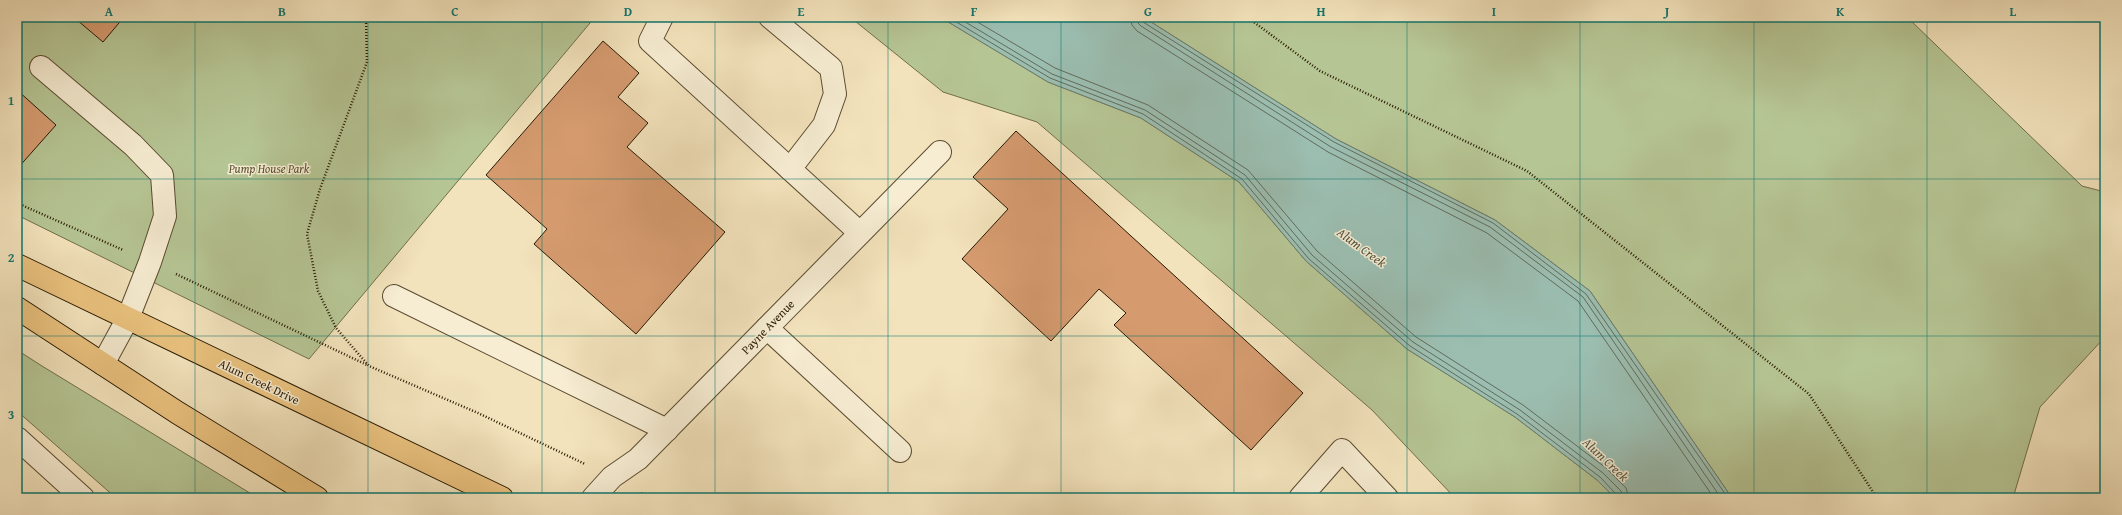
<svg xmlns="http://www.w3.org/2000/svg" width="2122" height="515" font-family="'Gentium Book Plus',serif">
	<rect width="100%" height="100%" fill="#f3e3bc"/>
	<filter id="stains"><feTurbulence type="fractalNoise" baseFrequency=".005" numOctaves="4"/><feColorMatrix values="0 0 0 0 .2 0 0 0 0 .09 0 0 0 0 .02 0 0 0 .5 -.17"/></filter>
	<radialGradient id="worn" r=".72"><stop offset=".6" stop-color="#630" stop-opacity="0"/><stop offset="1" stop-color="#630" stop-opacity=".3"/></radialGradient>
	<g fill="#b6c594" stroke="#6f6e4b">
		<path d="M17,17H595L309,359L17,215Z"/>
		<path d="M850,17H940L1048,82L1141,118L1239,182L1306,261L1407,349L1515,417L1597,480L1615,498H1455L1372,410L1037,122L943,92Z"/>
		<path d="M1143,17H1907L2082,186L2105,192V337L2040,407L2013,498H1732L1590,291L1495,220L1336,139Z"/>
		<path d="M17,350L42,366L258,498H116L17,411Z"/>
	</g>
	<path fill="#9bbeb1" stroke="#6d7c6b" d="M940,17H1143L1336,139L1495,220L1590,291L1732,498H1615L1597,480L1515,417L1407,349L1306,261L1239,182L1141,118L1048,82Z"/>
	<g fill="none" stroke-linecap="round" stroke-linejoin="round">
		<g stroke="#626b5a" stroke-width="1">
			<path d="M948,17L1050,78L1143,114L1242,179L1309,259L1410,346L1517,414L1600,477L1616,494L1618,498"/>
			<path d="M957,17L1052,74L1145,110L1245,175L1312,255L1413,342L1520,410L1603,473L1621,491L1623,498"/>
			<path d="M969,17L1055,68L1148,105L1248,170L1317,251L1416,337L1523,405L1606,468L1626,488L1629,498"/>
			<path d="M1130,17L1132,25L1137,31L1328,152L1487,233L1578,301L1714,498"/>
			<path d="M1136,17L1137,22L1141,26L1331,147L1490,227L1583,297L1721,498"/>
			<path d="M1141,17L1143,22L1334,142L1493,223L1586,294L1728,498"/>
		</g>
	</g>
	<g fill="#d59b6f" stroke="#281802">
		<path d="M80,17H124L103,42L77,20Z"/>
		<path d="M603,41L639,73L618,97L648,123L627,147L725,232L636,334L534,244L547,229L486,175Z"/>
		<path d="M17,90L56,125L17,169Z"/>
		<path d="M1016,131L1303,393L1251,450L1114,325L1126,313L1099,289L1051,341L962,259L1008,209L973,177Z"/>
	</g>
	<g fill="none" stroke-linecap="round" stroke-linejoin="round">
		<g stroke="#5b4b30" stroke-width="24">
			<g id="minor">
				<path d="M662,17L650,41L860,233"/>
				<path d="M770,17L831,68L835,94L824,125L790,169"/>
				<path d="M41,67L133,145L162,175L165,216L150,262L128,318L103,364"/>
				<path d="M394,296L667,430"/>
				<path d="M767,328L900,451"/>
				<path d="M17,438L83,498"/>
				<path d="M593,498L612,477L638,459L940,152"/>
				<path d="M1300,498L1342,450L1387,498"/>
			</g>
		</g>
		<g stroke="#281802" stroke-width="24">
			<path id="major" d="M17,265L502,498"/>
		</g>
		<g stroke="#281802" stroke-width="24">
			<path id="highway" d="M17,308L178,413L317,498"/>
		</g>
		<g stroke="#281802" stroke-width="2.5" stroke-dasharray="1 2" stroke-linecap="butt">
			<path d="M366,17L367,62L320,189L307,234L318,291L336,328L369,366L478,413L585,464"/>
			<path d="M1247,17L1320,71L1527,171L1809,394L1877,498"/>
			<path d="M17,203L123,250"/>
			<path d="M176,274L367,365"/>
			<path d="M641,493L651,498"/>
		</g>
		<use href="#minor" stroke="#f7edd3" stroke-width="22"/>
		<use href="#major" stroke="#eac27e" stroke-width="22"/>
		<use href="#highway" stroke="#eac27e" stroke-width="22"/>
	</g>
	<path fill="none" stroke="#0f766e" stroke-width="1" stroke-opacity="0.55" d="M195,17V498M368,17V498M542,17V498M715,17V498M888,17V498M1061,17V498M1234,17V498M1407,17V498M1580,17V498M1754,17V498M1927,17V498M17,179H2105M17,336H2105"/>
	<g text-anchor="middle" stroke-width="3" stroke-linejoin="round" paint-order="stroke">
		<g font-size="12" font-style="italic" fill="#534c2e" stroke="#f7edd3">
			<text x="269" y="173">Pump House Park</text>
		</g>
		<g font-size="12" fill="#281802" stroke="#f7edd3">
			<text transform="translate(768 327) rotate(-46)" y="4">Payne Avenue</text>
			<text transform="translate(259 382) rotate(26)" y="4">Alum Creek Drive</text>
		</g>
		<g font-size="13" font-style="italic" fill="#50523f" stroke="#f7edd3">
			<text transform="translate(1362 247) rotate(36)" y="5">Alum Creek</text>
			<text transform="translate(1606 459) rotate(43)" y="5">Alum Creek</text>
		</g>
	</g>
	<rect width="2122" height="515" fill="none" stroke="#f3e3bc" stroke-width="44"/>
	<rect x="22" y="22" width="2078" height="471" fill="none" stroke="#0f766e" stroke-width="1.5"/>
	<g font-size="13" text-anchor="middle" font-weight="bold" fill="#0f766e">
		<text x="109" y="16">A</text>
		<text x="282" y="16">B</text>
		<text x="455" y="16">C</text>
		<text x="628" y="16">D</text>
		<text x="801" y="16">E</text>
		<text x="974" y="16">F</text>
		<text x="1148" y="16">G</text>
		<text x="1321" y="16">H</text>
		<text x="1494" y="16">I</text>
		<text x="1667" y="16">J</text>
		<text x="1840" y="16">K</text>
		<text x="2013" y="16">L</text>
		<text x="11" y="105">1</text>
		<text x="11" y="262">2</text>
		<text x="11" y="419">3</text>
	</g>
	<rect width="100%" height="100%" filter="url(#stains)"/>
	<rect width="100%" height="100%" fill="url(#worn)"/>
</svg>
